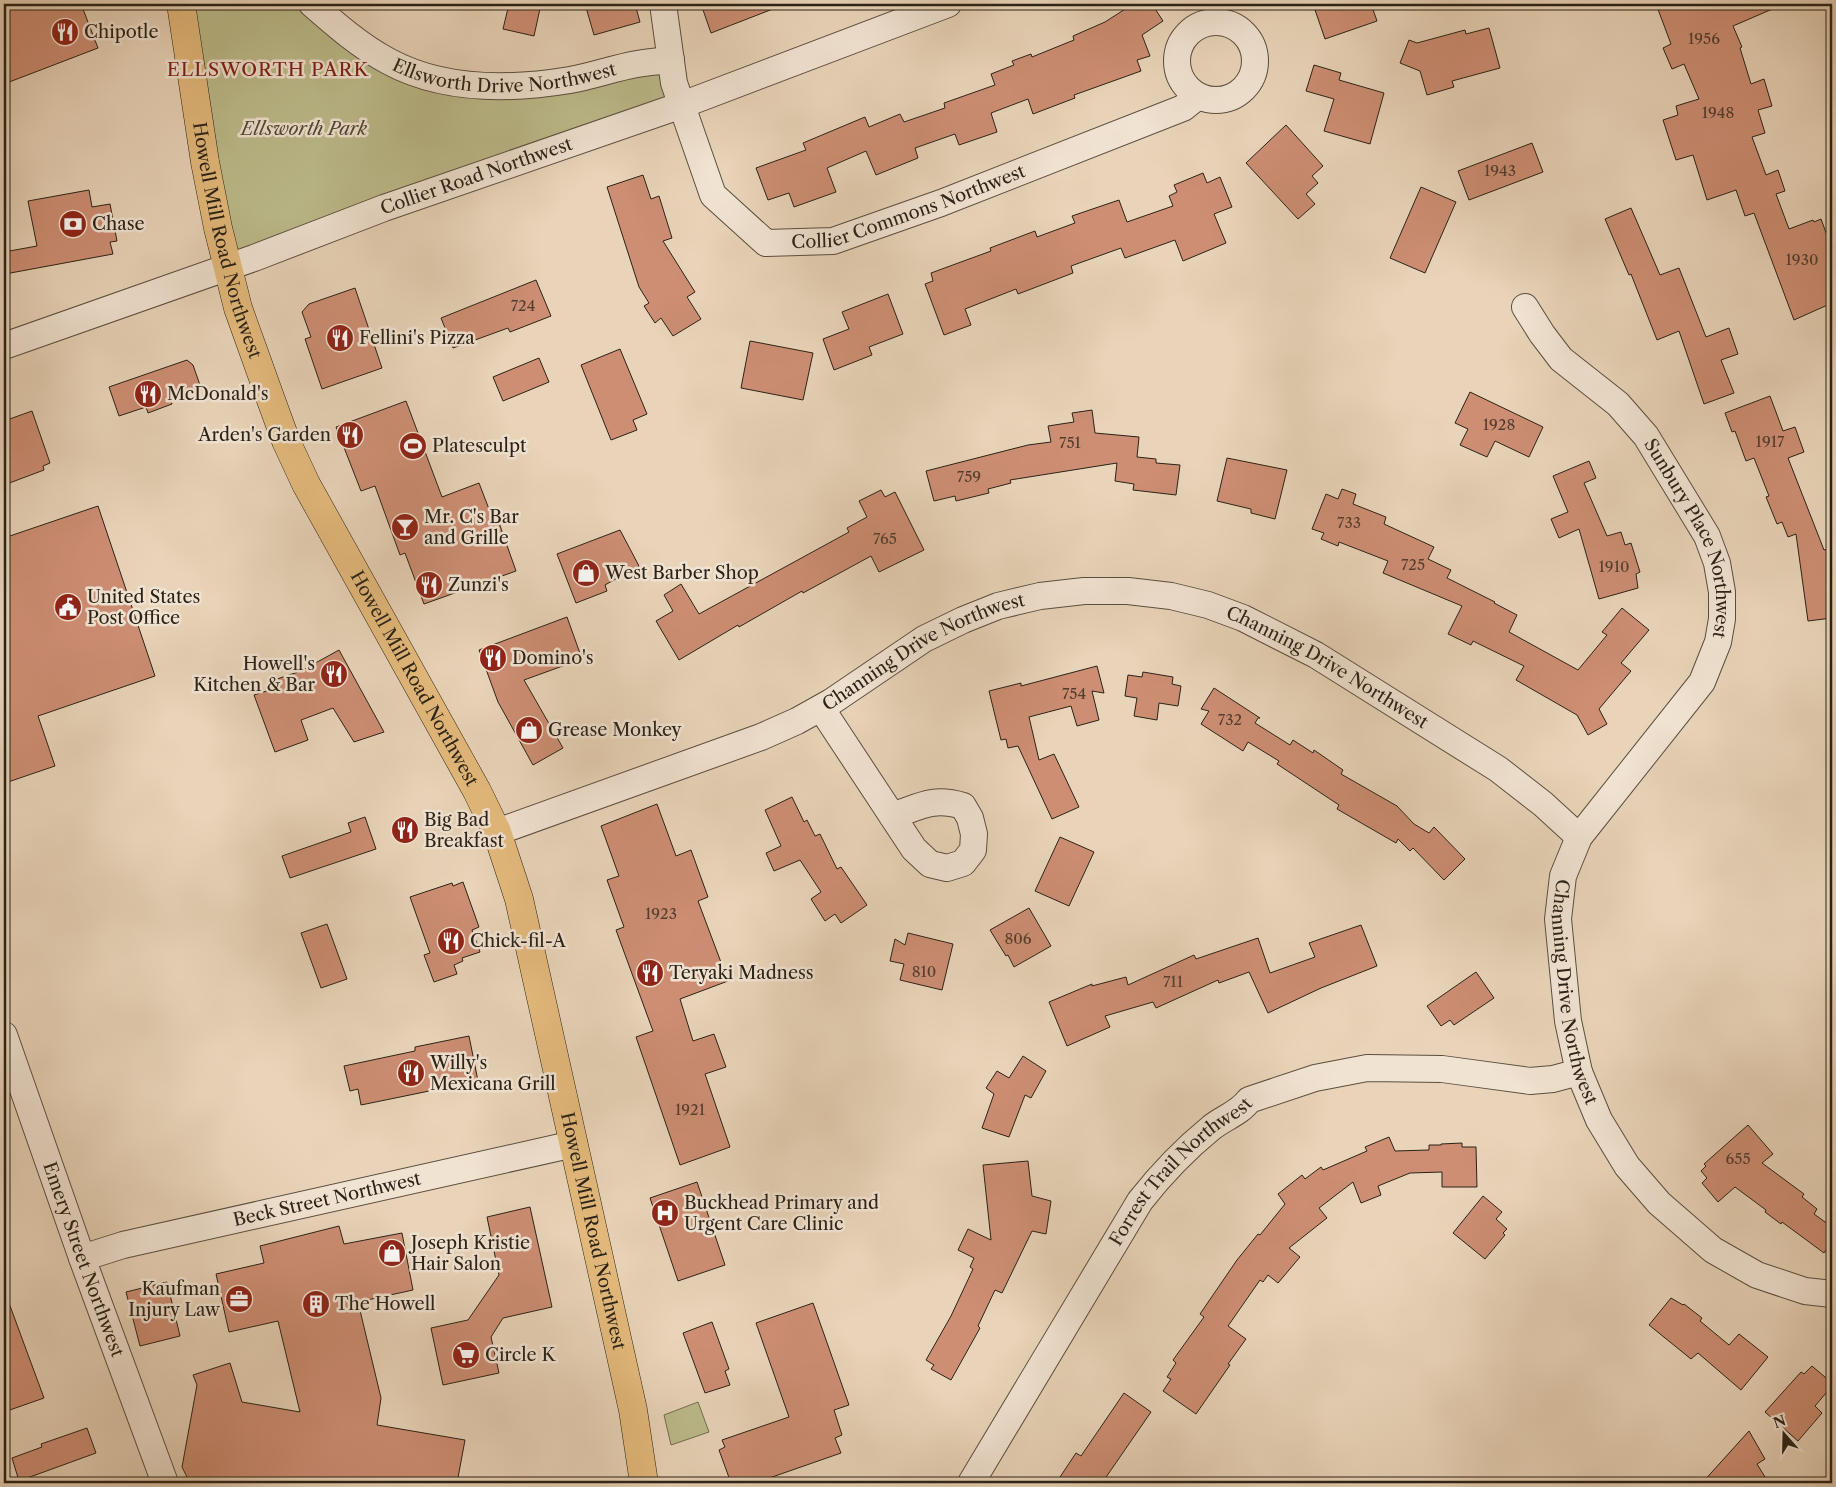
<svg xmlns="http://www.w3.org/2000/svg" width="1836" height="1487" font-family="'Libre Caslon Text',serif">
	<rect width="100%" height="100%" fill="#e9d4b9"/>
	<filter id="stains"><feTurbulence type="fractalNoise" baseFrequency=".004" numOctaves="4"/><feColorMatrix values="0 0 0 0 .2 0 0 0 0 .09 0 0 0 0 .02 0 0 0 .5 -.17"/></filter>
	<radialGradient id="worn" r=".72"><stop offset=".6" stop-color="#630" stop-opacity="0"/><stop offset="1" stop-color="#630" stop-opacity=".3"/></radialGradient>
	<g fill="#bcbb8b" stroke="#736e51">
		<path d="M181,4H312L347,35L470,86L671,60L682,105L227,267Z"/>
		<path d="M698,1402L709,1432L671,1445L664,1415Z"/>
	</g>
	<g fill="#cd8e74" stroke="#2a2217">
		<path d="M14,4H81L98,48L4,84V7Z"/>
		<path d="M509,4H541L534,36L503,29Z"/>
		<path d="M585,4H635L640,22L594,35Z"/>
		<path d="M701,4H782L783,5L711,33Z"/>
		<path d="M1133,4H1152L1163,21L1142,35L1150,56L1137,60L1141,71L1074,95L1075,98L1033,114L1028,99L991,113L997,132L959,145L955,134L915,148L918,158L876,175L866,151L827,168L836,192L794,207L789,193L768,200L756,168L806,150L803,143L865,117L869,127L900,114L904,122L945,108L944,103L995,85L991,74L1014,65L1012,61L1031,54L1032,57L1074,40L1073,36L1105,22Z"/>
		<path d="M1313,4H1371L1377,21L1325,39Z"/>
		<path d="M1656,4H1784L1733,26L1742,47L1740,48L1751,84L1764,79L1772,106L1758,110L1765,133L1752,137L1766,175L1778,170L1785,191L1776,194L1789,229L1813,220L1814,222L1821,219L1832,249V303L1794,320L1754,213L1745,216L1736,190L1707,200L1693,155L1676,160L1663,120L1678,115L1676,106L1699,99L1684,64L1672,69L1663,48L1671,44Z"/>
		<path d="M1489,28L1500,68L1452,81L1454,87L1427,95L1420,71L1400,63L1409,40L1417,43L1465,30L1466,34Z"/>
		<path d="M1314,65L1341,73L1339,80L1384,93L1370,144L1324,131L1334,99L1306,91Z"/>
		<path d="M1286,125L1323,166L1312,176L1318,183L1306,194L1315,204L1298,219L1246,163Z"/>
		<path d="M1532,143L1543,172L1469,200L1458,171Z"/>
		<path d="M1203,173L1207,183L1220,177L1232,207L1214,214L1226,243L1183,261L1175,240L1125,258L1121,248L1071,266L1073,273L1018,294L1016,289L965,309L971,325L944,335L925,284L933,281L931,273L991,251L990,248L1035,231L1037,237L1075,223L1072,216L1119,200L1127,222L1173,206L1169,196L1177,192L1174,185Z"/>
		<path d="M643,175L651,199L659,196L672,238L663,241L695,292L687,297L701,319L673,336L661,318L655,323L644,306L649,303L639,287L607,187Z"/>
		<path d="M1421,187L1456,202L1425,273L1390,258Z"/>
		<path d="M89,190L92,207L110,204L117,241L110,242L113,254L5,274L4,252L37,246L28,201Z"/>
		<path d="M1631,208L1660,275L1679,268L1706,337L1729,328L1738,354L1721,360L1734,393L1704,404L1679,331L1657,340L1631,274L1629,275L1605,219Z"/>
		<path d="M536,280L551,316L510,332L508,328L453,348L441,318Z"/>
		<path d="M355,288L382,368L322,389L305,339L311,337L302,312L309,304Z"/>
		<path d="M888,294L903,334L869,347L872,355L834,370L823,339L849,329L842,312Z"/>
		<path d="M750,341L813,353L803,400L741,388Z"/>
		<path d="M620,349L647,414L633,420L637,430L611,440L581,365Z"/>
		<path d="M539,358L549,382L503,401L493,377Z"/>
		<path d="M187,360L193,365L201,388L170,399L172,404L148,413L146,407L119,416L109,387Z"/>
		<path d="M1470,392L1543,427L1529,457L1495,441L1487,457L1460,445L1468,429L1455,423Z"/>
		<path d="M1770,396L1783,431L1795,427L1804,452L1788,458L1824,550L1828,549L1832,582V618L1808,621L1796,534L1788,537L1782,522L1777,524L1766,497L1769,496L1754,458L1746,461L1735,431L1732,432L1725,413Z"/>
		<path d="M406,401L442,497L479,483L494,522L498,520L516,571L424,604L405,553L400,555L375,486L361,491L336,427Z"/>
		<path d="M1092,410L1095,433L1139,437L1137,457L1156,459V463L1180,465L1176,495L1133,490L1134,484L1115,481L1117,463L1010,480L1011,483L988,489L989,493L956,501L955,496L934,501L926,471L1028,445L1051,442L1048,426L1074,422L1072,413Z"/>
		<path d="M32,411L50,463L43,466L44,470L4,485V421Z"/>
		<path d="M1227,458L1287,470L1275,519L1251,513V509L1217,501Z"/>
		<path d="M1589,461L1596,478L1584,483L1607,536L1621,532L1625,545L1631,543L1640,572L1636,574L1638,588L1599,599L1579,529L1559,538L1551,519L1568,512L1553,476Z"/>
		<path d="M1342,489L1356,494L1353,504L1386,517L1384,524L1434,547L1428,559L1451,570L1447,578L1495,602L1494,603L1517,615L1509,632L1578,670L1607,635L1602,632L1622,608L1649,630L1621,663L1631,671L1599,709L1607,724L1588,735L1577,715L1516,680L1524,666L1473,641L1471,645L1448,634L1462,606L1383,573L1388,561L1339,542L1338,546L1321,539L1324,533L1312,529L1326,494L1338,499Z"/>
		<path d="M881,490L885,497L895,492L924,550L879,572L871,556L803,593L802,591L739,627L738,625L679,660L656,621L673,611L664,595L681,584L699,614L849,532L847,528L867,517L859,501Z"/>
		<path d="M98,506L155,676L38,716L55,766L8,782L4,770V538Z"/>
		<path d="M620,530L639,566L605,585L607,591L576,603L557,554Z"/>
		<path d="M567,617L582,659L524,680L563,748L533,765L498,702L479,650Z"/>
		<path d="M339,650L384,732L354,742L333,708L301,720L308,740L275,752L254,695L276,688L274,680L301,671Z"/>
		<path d="M1097,666L1104,693L1092,691L1099,720L1077,726L1071,706L1029,717L1039,760L1054,754L1079,807L1052,819L1018,746L1008,748L1006,739L1001,740L989,691L1021,683V686Z"/>
		<path d="M1143,672L1173,677L1172,684L1181,686L1178,706L1159,703L1157,720L1134,716L1137,698L1125,696L1128,675L1142,677Z"/>
		<path d="M1214,688L1260,718H1258L1255,723L1290,745L1293,740L1313,753L1314,750L1343,770L1341,774L1397,806L1414,824L1429,833L1434,827L1465,859L1444,880L1413,848L1410,851L1398,839L1396,843L1337,809L1339,805L1277,764L1279,761L1248,742L1243,751L1201,724L1209,711L1201,709Z"/>
		<path d="M792,797L804,822L807,820L815,836L820,834L837,869L841,867L867,905L841,923L835,914L825,921L811,899L821,892L800,860L774,871L766,853L781,846L765,810Z"/>
		<path d="M657,804L676,856L691,850L708,897L698,901L728,981L680,999L693,1041L714,1034L726,1067L705,1074L730,1147L680,1165L636,1037L653,1031L616,930L624,927L607,880L619,876L601,826Z"/>
		<path d="M365,817L376,849L290,878L282,856L351,832L348,823Z"/>
		<path d="M1060,837L1094,852L1069,906L1035,891Z"/>
		<path d="M463,882L479,927L472,930L480,952L462,958L463,961L454,965L457,974L434,982L424,955L430,953L410,897L452,883L453,886Z"/>
		<path d="M1029,908L1051,946L1014,967L1008,955L1006,956L990,930Z"/>
		<path d="M327,924L347,979L321,988L301,933Z"/>
		<path d="M1361,925L1377,966L1321,988L1268,1013L1249,972L1219,983L1218,980L1156,1008L1153,1002L1105,1016L1110,1027L1067,1046L1049,1002L1092,984V986L1126,977L1128,985L1194,955L1196,959L1258,938L1270,973L1315,957L1309,943Z"/>
		<path d="M908,933L953,944L942,990L900,980L904,964L890,961L895,939L905,945Z"/>
		<path d="M1476,972L1494,998L1454,1025L1450,1020L1441,1026L1427,1006Z"/>
		<path d="M469,1036L478,1081L361,1105L358,1089L350,1091L344,1066L415,1051V1047Z"/>
		<path d="M1023,1056L1046,1071L1031,1098L1025,1095L1009,1137L982,1128L994,1094L986,1088L997,1071L1009,1078Z"/>
		<path d="M1748,1125L1773,1154L1762,1163L1804,1194L1802,1197L1817,1209L1814,1214L1832,1227V1241L1824,1253L1782,1222L1781,1224L1765,1212L1766,1210L1735,1187L1718,1202L1702,1183L1707,1178L1701,1171L1706,1166L1704,1164Z"/>
		<path d="M1389,1137L1395,1151L1429,1150V1145H1441V1144L1462,1143V1147H1476L1477,1187H1442V1172L1410,1173L1378,1186L1381,1195L1361,1203L1353,1182L1319,1208L1327,1218L1289,1248L1300,1257L1278,1283L1268,1275L1263,1282L1260,1280L1228,1326L1246,1339L1228,1364L1230,1365L1196,1414L1163,1391L1171,1379L1167,1377L1176,1363L1173,1360L1204,1317L1200,1314L1237,1260L1258,1234L1260,1235L1285,1204L1278,1194L1302,1175L1305,1179L1321,1167L1323,1170L1367,1151L1365,1147Z"/>
		<path d="M1028,1161L1032,1196L1051,1201L1046,1234L1032,1231L1002,1293L995,1290L978,1326L980,1328L951,1380L931,1369L934,1365L926,1360L951,1316L973,1269L970,1267L974,1258L958,1250L968,1229L991,1240L983,1165Z"/>
		<path d="M697,1182L725,1265L678,1281L650,1198Z"/>
		<path d="M1483,1196L1502,1212L1496,1219L1507,1229L1503,1233L1505,1235L1485,1259L1453,1233Z"/>
		<path d="M530,1207L552,1307L503,1318L491,1337L499,1373L443,1385L431,1328L468,1320L499,1275L487,1217Z"/>
		<path d="M339,1226L344,1244L402,1233L413,1290L358,1302L381,1398L377,1425L465,1440L457,1483H190L182,1467L197,1385L193,1375L230,1363L242,1402L300,1412L278,1321L229,1332L216,1274L264,1263L260,1246Z"/>
		<path d="M167,1282L180,1336L140,1346L126,1292Z"/>
		<path d="M4,1295H6L44,1398L4,1412Z"/>
		<path d="M1671,1298L1683,1305L1684,1304L1702,1318L1700,1321L1729,1345L1739,1334L1768,1357L1741,1390L1698,1353L1691,1359L1649,1325Z"/>
		<path d="M813,1303L849,1405L834,1410L842,1435L835,1438L841,1453L755,1483H731L719,1450L725,1447L722,1440L789,1417L756,1323Z"/>
		<path d="M712,1322L729,1369L725,1371L730,1385L705,1393L683,1333Z"/>
		<path d="M1812,1366L1832,1383V1386L1815,1406L1822,1413L1798,1441L1765,1412L1801,1372L1804,1374Z"/>
		<path d="M1124,1393L1151,1412L1102,1483H1056L1076,1453L1081,1456Z"/>
		<path d="M87,1428L96,1453L19,1481L12,1458L42,1447L41,1444Z"/>
		<path d="M1749,1431L1765,1459L1757,1464L1765,1477L1754,1483H1702Z"/>
	</g>
	<g fill="none" stroke-linecap="round" stroke-linejoin="round">
		<g stroke="#5a4e40" stroke-width="28">
			<g id="minor">
				<path id="s1" d="M312,4C336,25 360,46 388,61C443,91 510,90 570,80C593,76 614,68 637,64C648,62 660,61 671,60"/>
				<path id="s2" d="M663,4L674,83L713,195L766,243L833,241L941,203L1183,108L1198,96"/>
				<circle cx="1216" cy="61" r="39"/>
				<path id="s3" d="M1525,307L1542,334L1561,359L1618,404L1646,436L1707,536L1717,563L1722,592V619L1718,642L1702,682L1579,837L1563,876L1558,919L1568,1021L1579,1072L1599,1120L1627,1166L1659,1203L1713,1250L1757,1275L1805,1291L1832,1294"/>
				<path id="s4" d="M4,346L254,258L384,208L682,105L948,4"/>
				<path d="M821,708L914,849L930,864L947,868L963,863L973,850L974,834L970,818L963,806C933,797 921,806 892,816"/>
				<path id="s5" d="M497,832L761,737L797,721L831,702L924,639L963,620L998,606L1040,596L1084,591H1128L1171,596L1208,605L1243,618L1316,655L1498,769L1543,804L1579,837"/>
				<path id="s6" d="M4,1035L82,1258L165,1483"/>
				<path id="s7" d="M82,1258L123,1245L574,1144"/>
				<path id="s8" d="M971,1483L1140,1201C1162,1173 1184,1150 1211,1128C1223,1118 1240,1113 1249,1100L1315,1078L1367,1068L1442,1069L1530,1081L1553,1079L1579,1072"/>
			</g>
		</g>
		<g stroke="#2a2217" stroke-width="29">
			<g id="major">
				<path id="s9" d="M181,4L205,162L218,228L238,308L271,400L286,441L306,484L477,791L497,832L519,899L633,1410L644,1483"/>
			</g>
		</g>
		<use href="#minor" stroke="#f1e3d2" stroke-width="26"/>
		<use href="#major" stroke="#e4ba7c" stroke-width="28"/>
	</g>
	<defs>
		<g id="restaurant-disc" transform="scale(1.4375)"><circle r="9.5" fill="#8f2418" stroke="#f1e3d2"/><path d="M-5-6h1v4h1v-4h1v4h1v-4h1v5L-1.5 .5V6h-2V.5L-5-1ZM5-6V6H3V1.5H1.5Q1.5-4 5-6Z" fill="#fff"/></g>
		<g id="bank-disc" transform="scale(1.4375)"><circle r="9.5" fill="#8f2418" stroke="#f1e3d2"/><path d="M-6-4H6V4H-6ZM0-2.3a2.3 2.3 0 1 0 0 4.6a2.3 2.3 0 1 0 0-4.6Z" fill="#fff"/></g>
		<g id="stadium-disc" transform="scale(1.4375)"><circle r="9.5" fill="#8f2418" stroke="#f1e3d2"/><path d="M0-5a6.5 5 0 1 0 0 10a6.5 5 0 1 0 0-10ZM-3.5-1.8h7v3.6h-7Z" fill="#fff"/></g>
		<g id="bar-disc" transform="scale(1.4375)"><circle r="9.5" fill="#8f2418" stroke="#f1e3d2"/><path d="M-6-5H6L.8 .8V4.5H3.5V6h-7V4.5H-.8V.8Z" fill="#fff"/></g>
		<g id="shop-disc" transform="scale(1.4375)"><circle r="9.5" fill="#8f2418" stroke="#f1e3d2"/><path d="M-5-2.5h2.3a2.7 3.5 0 0 1 5.4 0H5L5.5 6h-11ZM-1.5-2.5h3a1.5 2.3 0 0 0-3 0Z" fill="#fff"/></g>
		<g id="civic-disc" transform="scale(1.4375)"><circle r="9.5" fill="#8f2418" stroke="#f1e3d2"/><path d="M-.6-6.5H3V-4.5H.6V-3L4-1V1h2V6H-6V1h2V-1L-.6-3ZM-1.2 2.5V6h2.4V2.5Z" fill="#fff"/></g>
		<g id="hospital-disc" transform="scale(1.4375)"><circle r="9.5" fill="#8f2418" stroke="#f1e3d2"/><path d="M-5-5h3v3.5h4V-5h3V5h-3V1.5h-4V5h-3Z" fill="#fff"/></g>
		<g id="office-disc" transform="scale(1.4375)"><circle r="9.5" fill="#8f2418" stroke="#f1e3d2"/><path d="M-6-3h4V-5.5h4V-3h4V5H-6ZM-1-4.5V-3h2v-1.5ZM-6 0V1H6V0Z" fill="#fff"/></g>
		<g id="building-disc" transform="scale(1.4375)"><circle r="9.5" fill="#8f2418" stroke="#f1e3d2"/><path d="M-4-6H4V6H1V3H-1V6H-4ZM-2.5-4.3h1.7v1.8h-1.7ZM.8-4.3h1.7v1.8H.8ZM-2.5-1h1.7V.8h-1.7ZM.8-1h1.7V.8H.8Z" fill="#fff"/></g>
		<g id="supermarket-disc" transform="scale(1.4375)"><circle r="9.5" fill="#8f2418" stroke="#f1e3d2"/><path d="M-6-5.5h2.5l.6 2H6L4.5 2H-2.5L-4.4-4H-6ZM-1.5 3.2a1.3 1.3 0 1 0 .1 0ZM3 3.2a1.3 1.3 0 1 0 .1 0Z" fill="#fff"/></g>
	</defs>
	<g fill-rule="evenodd">
		<use href="#restaurant-disc" x="65" y="32"/>
		<use href="#bank-disc" x="73" y="224"/>
		<use href="#restaurant-disc" x="340" y="338"/>
		<use href="#restaurant-disc" x="148" y="394"/>
		<use href="#restaurant-disc" x="350" y="435"/>
		<use href="#stadium-disc" x="413" y="446"/>
		<use href="#bar-disc" x="405" y="527"/>
		<use href="#shop-disc" x="586" y="573"/>
		<use href="#restaurant-disc" x="429" y="585"/>
		<use href="#civic-disc" x="68" y="607"/>
		<use href="#restaurant-disc" x="493" y="658"/>
		<use href="#restaurant-disc" x="334" y="674"/>
		<use href="#shop-disc" x="529" y="730"/>
		<use href="#restaurant-disc" x="405" y="830"/>
		<use href="#restaurant-disc" x="451" y="941"/>
		<use href="#restaurant-disc" x="650" y="973"/>
		<use href="#restaurant-disc" x="411" y="1073"/>
		<use href="#hospital-disc" x="665" y="1213"/>
		<use href="#shop-disc" x="392" y="1253"/>
		<use href="#office-disc" x="239" y="1299"/>
		<use href="#building-disc" x="316" y="1304"/>
		<use href="#supermarket-disc" x="466" y="1355"/>
	</g>
	<g text-anchor="middle" stroke-width="5" stroke-linejoin="round" paint-order="stroke">
		<g font-size="15" fill="#533d2e">
			<text x="1704" y="44">1956</text>
			<text x="1718" y="118">1948</text>
			<text x="1500" y="176">1943</text>
			<text x="1802" y="265">1930</text>
			<text x="523" y="311">724</text>
			<text x="1499" y="430">1928</text>
			<text x="1770" y="447">1917</text>
			<text x="1070" y="448">751</text>
			<text x="969" y="482">759</text>
			<text x="1349" y="528">733</text>
			<text x="885" y="544">765</text>
			<text x="1413" y="570">725</text>
			<text x="1614" y="572">1910</text>
			<text x="1074" y="699">754</text>
			<text x="1230" y="725">732</text>
			<text x="661" y="919">1923</text>
			<text x="1018" y="944">806</text>
			<text x="924" y="977">810</text>
			<text x="1173" y="987">711</text>
			<text x="690" y="1115">1921</text>
			<text x="1738" y="1164">655</text>
		</g>
		<g font-size="18" fill="#2a2217" stroke="#f1e3d2" text-anchor="start">
			<text x="84" y="38">Chipotle</text>
			<text x="92" y="230">Chase</text>
			<text x="359" y="344">Fellini's Pizza</text>
			<text x="167" y="400">McDonald's</text>
			<text x="331" y="441" text-anchor="end">Arden's Garden</text>
			<text x="432" y="452">Platesculpt</text>
			<text x="424" y="523">Mr. C's Bar<tspan x="424" dy="21">and Grille</tspan></text>
			<text x="605" y="579">West Barber Shop</text>
			<text x="448" y="591">Zunzi's</text>
			<text x="87" y="603">United States<tspan x="87" dy="21">Post Office</tspan></text>
			<text x="512" y="664">Domino's</text>
			<text x="315" y="670" text-anchor="end">Howell's<tspan x="315" dy="21">Kitchen &amp; Bar</tspan></text>
			<text x="548" y="736">Grease Monkey</text>
			<text x="424" y="826">Big Bad<tspan x="424" dy="21">Breakfast</tspan></text>
			<text x="470" y="947">Chick-fil-A</text>
			<text x="669" y="979">Teryaki Madness</text>
			<text x="430" y="1069">Willy's<tspan x="430" dy="21">Mexicana Grill</tspan></text>
			<text x="684" y="1209">Buckhead Primary and<tspan x="684" dy="21">Urgent Care Clinic</tspan></text>
			<text x="411" y="1249">Joseph Kristie<tspan x="411" dy="21">Hair Salon</tspan></text>
			<text x="220" y="1295" text-anchor="end">Kaufman<tspan x="220" dy="21">Injury Law</tspan></text>
			<text x="335" y="1310">The Howell</text>
			<text x="485" y="1361">Circle K</text>
		</g>
		<g font-size="18" fill="#2a2217" stroke="#f1e3d2">
			<text dy="6" stroke="none"><textPath href="#s1" startOffset="215">Ellsworth Drive Northwest</textPath></text>
			<text dy="6" stroke="none"><textPath href="#s4" startOffset="502">Collier Road Northwest</textPath></text>
			<text dy="6" stroke="none"><textPath href="#s2" startOffset="418">Collier Commons Northwest</textPath></text>
			<text dy="6" stroke="none"><textPath href="#s9" startOffset="241">Howell Mill Road Northwest</textPath></text>
			<text dy="6" stroke="none"><textPath href="#s3" startOffset="292">Sunbury Place Northwest</textPath></text>
			<text dy="6" stroke="none"><textPath href="#s5" startOffset="465">Channing Drive Northwest</textPath></text>
			<text dy="6" stroke="none"><textPath href="#s5" startOffset="900">Channing Drive Northwest</textPath></text>
			<text dy="6" stroke="none"><textPath href="#s9" startOffset="721">Howell Mill Road Northwest</textPath></text>
			<text dy="6" stroke="none"><textPath href="#s3" startOffset="805">Channing Drive Northwest</textPath></text>
			<text dy="6" stroke="none"><textPath href="#s8" startOffset="378">Forrest Trail Northwest</textPath></text>
			<text dy="6" stroke="none"><textPath href="#s7" startOffset="252">Beck Street Northwest</textPath></text>
			<text dy="6" stroke="none"><textPath href="#s9" startOffset="1306">Howell Mill Road Northwest</textPath></text>
			<text dy="6" stroke="none"><textPath href="#s6" startOffset="238">Emery Street Northwest</textPath></text>
		</g>
		<g font-size="18" font-style="italic" fill="#4e4834" stroke="#f1e3d2">
			<text x="304" y="135">Ellsworth Park</text>
		</g>
		<g font-size="19" letter-spacing="1" fill="#7a1f14" stroke="#f1e3d2">
			<text x="268" y="76">ELLSWORTH PARK</text>
		</g>
	</g>
	<rect width="1836" height="1487" fill="none" stroke="#e9d4b9" stroke-width="20"/>
	<rect x="5" y="5" width="1826" height="1477" fill="none" stroke="#2a2217" stroke-width="2.5"/>
	<rect x="10" y="10" width="1816" height="1467" fill="none" stroke="#2a2217"/>
	<g transform="translate(1784 1434) rotate(340)" stroke="#f1e3d2" stroke-width="4" paint-order="stroke">
	<path d="M0-4L9 19L0 12L-9 19Z" fill="#2a2217"/>
	<text y="-8" font-size="14" font-weight="bold" text-anchor="middle" fill="#2a2217">N</text>
	</g>
	<rect width="100%" height="100%" filter="url(#stains)"/>
	<rect width="100%" height="100%" fill="url(#worn)"/>
</svg>
